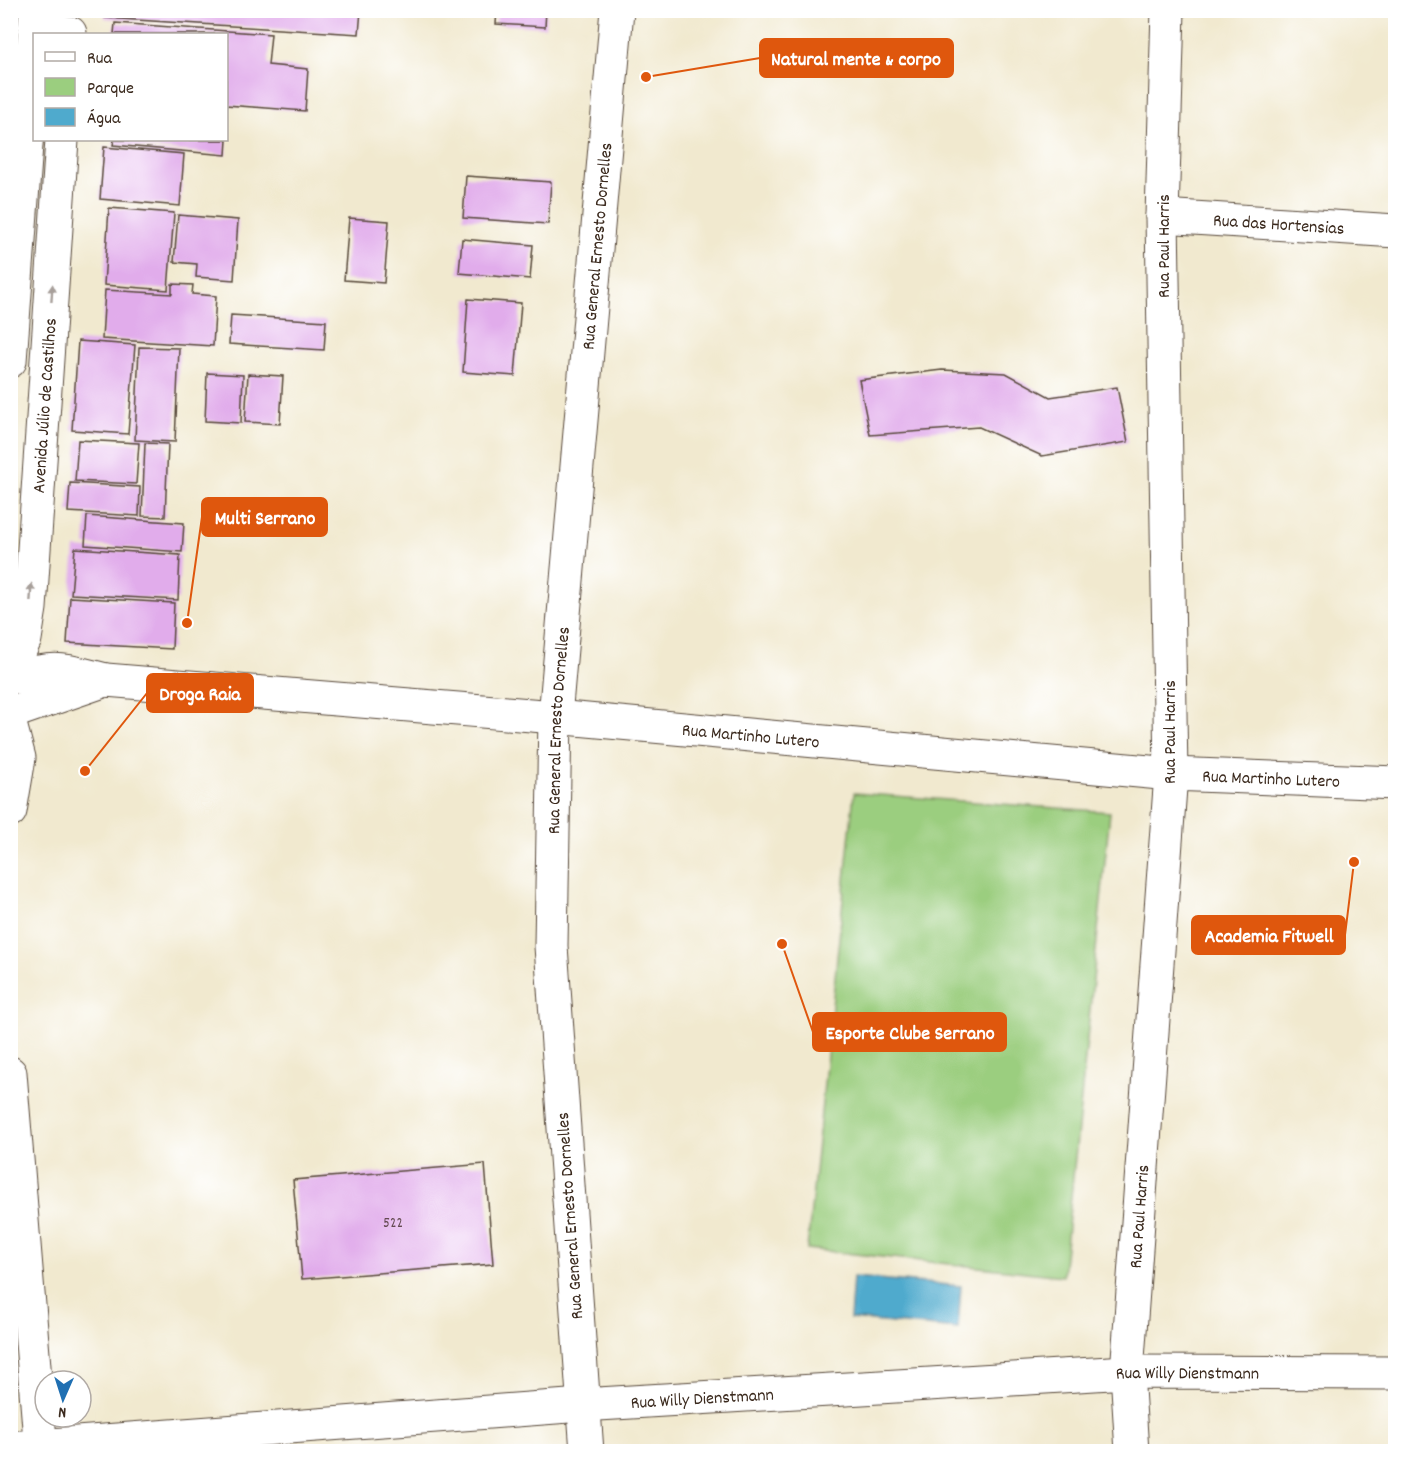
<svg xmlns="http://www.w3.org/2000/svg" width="1406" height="1462" font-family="Dekko,sans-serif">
	<rect width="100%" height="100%" fill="#fff"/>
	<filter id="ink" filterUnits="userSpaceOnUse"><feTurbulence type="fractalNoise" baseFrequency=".0167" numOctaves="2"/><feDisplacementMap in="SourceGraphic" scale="12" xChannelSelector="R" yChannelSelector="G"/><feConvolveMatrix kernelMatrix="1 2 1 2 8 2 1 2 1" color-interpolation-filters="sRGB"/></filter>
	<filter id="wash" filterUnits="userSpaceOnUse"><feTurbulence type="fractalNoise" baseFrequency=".008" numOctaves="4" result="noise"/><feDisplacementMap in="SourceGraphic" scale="24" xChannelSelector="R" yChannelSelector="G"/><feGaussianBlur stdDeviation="1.35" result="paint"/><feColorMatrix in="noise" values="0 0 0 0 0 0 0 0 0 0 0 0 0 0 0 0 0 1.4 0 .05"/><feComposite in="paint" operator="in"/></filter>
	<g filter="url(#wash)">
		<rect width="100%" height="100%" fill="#f1e9cf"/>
		<path fill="#9bce7f" stroke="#6b7c4e" stroke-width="1.5" d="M854,793L1110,812L1063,1276L807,1249Z"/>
		<path fill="#4faacd" stroke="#456a76" stroke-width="1.5" d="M853,1277L961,1286L958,1329L850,1319Z"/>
		<g id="blocks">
			<g fill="#e1aceb">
				<path d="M106,10H361L359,34L105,18Z"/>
				<path d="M497,10H546L545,27L496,24Z"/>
				<path d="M115,23L271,34L268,65L308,69L305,111L226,105V34H114Z"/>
				<path d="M114,140H227L226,155L113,145Z"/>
				<path d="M104,147L184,154L180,206L100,199Z"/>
				<path d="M466,176L551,182L548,224L463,218Z"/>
				<path d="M109,208L174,213L168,290L104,285Z"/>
				<path d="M178,215L238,220L234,280L196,277L197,264L174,262Z"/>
				<path d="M349,218L389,221L384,283L344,280Z"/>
				<path d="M462,239L533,245L530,279L459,273Z"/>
				<path d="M172,284L193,285L192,294L216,296L213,346L102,339L105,290L172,294Z"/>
				<path d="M468,299L521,303L515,376L463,372Z"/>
				<path d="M231,315L326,321L324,350L229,344Z"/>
				<path d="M78,341L135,345L128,434L72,430Z"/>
				<path d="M139,347L179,348L175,442L135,440Z"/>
				<path d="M942,370L1006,373L1050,397L1117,387L1128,442L1042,456L979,427L870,435L859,380Z"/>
				<path d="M207,373L243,375L241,423L205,421Z"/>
				<path d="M248,374L283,376L280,424L245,422Z"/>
				<path d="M78,440L139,443L136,484L75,481Z"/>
				<path d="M145,443L168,444L165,517L142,516Z"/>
				<path d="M70,483L140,487L139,516L68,512Z"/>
				<path d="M87,516L184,523L182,552L85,545Z"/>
				<path d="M75,548L180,555L178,600L71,594Z"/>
				<path d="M70,597L174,603L172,649L67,643Z"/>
				<path d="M485,1164L493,1264L302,1279L293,1180Z"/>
			</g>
		</g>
	</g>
	<g filter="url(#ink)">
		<use href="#blocks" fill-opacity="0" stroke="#564739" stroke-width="1.5"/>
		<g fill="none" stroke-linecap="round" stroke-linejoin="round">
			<g stroke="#564739" stroke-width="35">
				<g id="minor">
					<path id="s1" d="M1162,216L1396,231"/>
					<path d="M10,724L19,758L10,811"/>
					<path d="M10,1073L41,1452"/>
					<path id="s2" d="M10,1448L582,1405L1127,1372L1396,1373"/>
					<path id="s3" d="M587,1452L551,946L555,717L617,10"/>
					<path id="s4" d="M1132,1452L1127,1372L1171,774L1396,783"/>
				</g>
			</g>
			<g stroke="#564739" stroke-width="35">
				<g id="major">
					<path d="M34,30L70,33"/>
					<path d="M10,361L36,10"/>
					<path id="s5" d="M12,669L25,639L30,608L62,140"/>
					<path id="s6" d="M19,677C56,665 70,671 106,680L555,717L1171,774L1162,216L1168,10"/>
					<path d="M19,710L106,680"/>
				</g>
			</g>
			<use href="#minor" stroke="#fff" stroke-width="33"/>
			<use href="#major" stroke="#fff" stroke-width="33"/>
		</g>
		<defs><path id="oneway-solid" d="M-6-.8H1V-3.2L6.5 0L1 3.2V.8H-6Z" transform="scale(1.5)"/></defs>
		<g fill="#a79f9a">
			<use href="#oneway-solid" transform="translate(52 293) rotate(-86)"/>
			<use href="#oneway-solid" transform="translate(31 592) rotate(-86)"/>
		</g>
	</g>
	<g text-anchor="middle" stroke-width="4.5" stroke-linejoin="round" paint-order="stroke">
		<g font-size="15" fill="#644a51">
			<text x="393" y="1227">522</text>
		</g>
		<g font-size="18" fill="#3b2a1e" stroke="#fff">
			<text dy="6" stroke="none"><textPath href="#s1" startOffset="117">Rua das Hortensias</textPath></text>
			<text dy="6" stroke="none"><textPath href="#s3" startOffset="1209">Rua General Ernesto Dornelles</textPath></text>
			<text transform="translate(1163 246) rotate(-90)" y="6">Rua Paul Harris</text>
			<text dy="6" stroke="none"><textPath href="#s5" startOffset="267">Avenida Júlio de Castilhos</textPath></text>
			<text dy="6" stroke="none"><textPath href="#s3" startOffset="723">Rua General Ernesto Dornelles</textPath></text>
			<text transform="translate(1169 732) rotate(-90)" y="6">Rua Paul Harris</text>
			<text dy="6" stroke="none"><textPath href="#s6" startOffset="736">Rua Martinho Lutero</textPath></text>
			<text dy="6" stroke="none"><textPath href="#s4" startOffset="780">Rua Martinho Lutero</textPath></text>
			<text transform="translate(569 1216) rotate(-94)" y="6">Rua General Ernesto Dornelles</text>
			<text dy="6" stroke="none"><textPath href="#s4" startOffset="236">Rua Paul Harris</textPath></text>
			<text dy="6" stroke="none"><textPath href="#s2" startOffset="1180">Rua Willy Dienstmann</textPath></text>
			<text dy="6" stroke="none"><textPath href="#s2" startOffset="694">Rua Willy Dienstmann</textPath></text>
		</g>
	</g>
	<path fill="none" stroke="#df570d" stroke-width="2" d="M646 77L760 58M187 623L202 517M85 771L147 693M1354 862L1345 935M782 944L813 1032"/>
	<g fill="#df570d" stroke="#fff" stroke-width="2">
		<circle cx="646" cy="77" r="6"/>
		<circle cx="187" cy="623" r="6"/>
		<circle cx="85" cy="771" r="6"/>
		<circle cx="1354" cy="862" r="6"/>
		<circle cx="782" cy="944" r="6"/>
	</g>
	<g fill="#df570d" stroke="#df570d" stroke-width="2">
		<rect x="760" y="39" width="193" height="38" rx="6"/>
		<rect x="202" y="498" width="125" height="38" rx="6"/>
		<rect x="147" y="674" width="106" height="38" rx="6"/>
		<rect x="1192" y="916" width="153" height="38" rx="6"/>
		<rect x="813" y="1013" width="193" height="38" rx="6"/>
	</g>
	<g font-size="20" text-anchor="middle" font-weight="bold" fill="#fff">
		<text x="856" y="65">Natural mente &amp; corpo</text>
		<text x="265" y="524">Multi Serrano</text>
		<text x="200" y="700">Droga Raia</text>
		<text x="1269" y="942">Academia Fitwell</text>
		<text x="910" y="1039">Esporte Clube Serrano</text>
	</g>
	<rect width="1406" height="1462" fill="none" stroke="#fff" stroke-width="36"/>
	<rect x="33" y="33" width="195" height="108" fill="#ffffff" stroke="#b1aaa5" stroke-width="1.5"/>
	<rect x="45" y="52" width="30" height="9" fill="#ffffff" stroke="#b1aaa5" stroke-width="1.5"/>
	<text x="87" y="63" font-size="18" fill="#3b2a1e">Rua</text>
	<rect x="45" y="78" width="30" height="18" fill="#9bce7f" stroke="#b1aaa5" stroke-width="1.5"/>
	<text x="87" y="93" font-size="18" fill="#3b2a1e">Parque</text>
	<rect x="45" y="108" width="30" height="18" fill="#4faacd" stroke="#b1aaa5" stroke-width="1.5"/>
	<text x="87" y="123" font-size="18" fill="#3b2a1e">Água</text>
	<g transform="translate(63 1399) rotate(183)"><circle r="28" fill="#ffffff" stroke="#b1aaa5" stroke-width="1.5"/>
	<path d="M0-4.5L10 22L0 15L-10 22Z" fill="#1f6fb2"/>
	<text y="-9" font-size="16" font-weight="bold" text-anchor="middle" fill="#3b2a1e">N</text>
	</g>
</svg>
